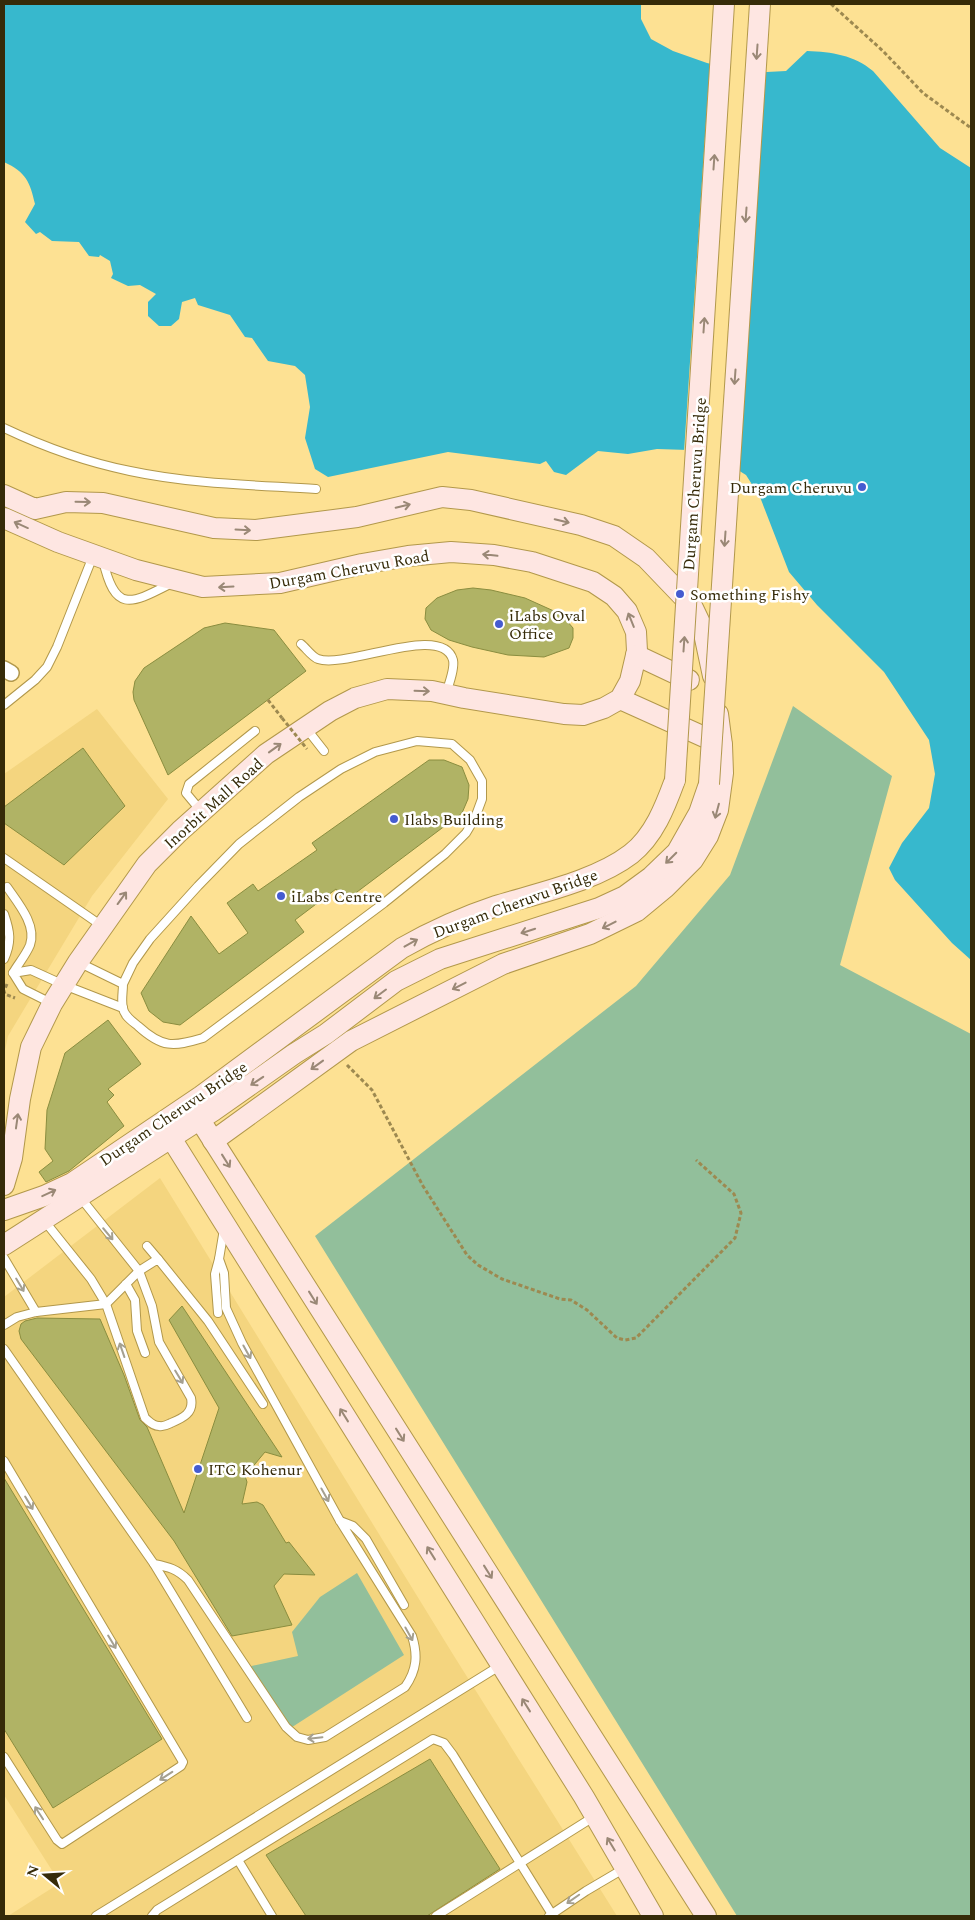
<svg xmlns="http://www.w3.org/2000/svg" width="975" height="1920" font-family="Spectral,serif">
	<rect width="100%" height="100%" fill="#fde193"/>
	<g fill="#f4d57f">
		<path d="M97,709L168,799L92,896L8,1036L4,1055V774Z"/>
		<path d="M160,1178L454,1656L617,1916H8L60,1883L4,1795V1297Z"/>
	</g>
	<g fill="#92bf9b">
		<path d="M793,706L892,776L840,965L971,1034V1916H737L315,1236L636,986L730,875Z"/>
		<path d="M357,1573L404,1655L286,1731L247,1667L298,1656L292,1632L320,1597Z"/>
	</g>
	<path fill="#37b8cd" d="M4,4H641V19L651,39L673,51L707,63L748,73L786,71L807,51C832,52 854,55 873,71L940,148L971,168V960L952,943L895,880L889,868L902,843L929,808L935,774L929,740L884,672L817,605L789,572L760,497L746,475L717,457L688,450L657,449L628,454L598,451L566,475L554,472L546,461L540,464L448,452L328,477L315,469L305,438L310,407L305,375L295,366L268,361L252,338L245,337L230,315L198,305L195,298L182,302L179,319L171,326H159L148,316V302L156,294L140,285L128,286L111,278L113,274L110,261L100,255L99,257L89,256L79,242L52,241L40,232L36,234L25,222L35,204C30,182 26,172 4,162Z"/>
	<path fill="#fde193" d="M710,61L748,71L766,70L733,470L716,459L684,452Z"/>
	<g fill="#b0b365" stroke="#8a8d3f">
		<path d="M473,588L491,590L525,598L556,612L567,621L573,628V638L569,648L544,657L508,655L472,647L449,640L431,630L425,619L426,608L437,598L457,590Z"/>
		<path d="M225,623L274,630L306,671L168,775L134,700L133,692L135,681L144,668L204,628Z"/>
		<path d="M83,748L125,806L64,865L4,823V807Z"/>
		<path d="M429,760H444L462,767L469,785L468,799L462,813L345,901L336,889L295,920L304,932L180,1025L163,1022L149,1011L141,993L191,916L219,954L248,933L227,903L253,884L258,891L317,850L312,843Z"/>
		<path d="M108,1020L141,1064L108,1089L114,1095L107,1102L124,1126L69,1171L46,1182L39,1172L53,1161L45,1149L47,1110L65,1053Z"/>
		<path d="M182,1306L282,1457L265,1452L245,1476L247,1482L242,1504L257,1502L263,1505L286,1543L289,1542L315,1575L284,1574L274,1586L292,1625L232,1636L174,1541L21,1339L19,1331L21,1324L25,1321L37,1318L100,1319L124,1375L140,1420L147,1427L184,1513L219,1408L169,1320Z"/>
		<path d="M4,1478L162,1739L53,1808L4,1729Z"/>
		<path d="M430,1759L500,1869L427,1916H306L266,1855Z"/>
	</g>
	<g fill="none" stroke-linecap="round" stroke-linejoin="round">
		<g stroke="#b2984b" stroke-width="10">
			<g id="lane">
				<path d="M4,428C44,447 86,462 130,471C191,484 254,485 316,489"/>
				<path d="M103,560C115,614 131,604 172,583"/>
				<path d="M301,644C306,648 312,657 318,659C347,669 443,622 453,660C455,669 449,684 446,693"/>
				<path d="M4,705L35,680L47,667L57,647L93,556"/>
				<path d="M306,728L324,751"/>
				<path d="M201,811L186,793L189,784L255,731"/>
				<path d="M4,858L102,926"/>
				<path d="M7,887C18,903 37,925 30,945C26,955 18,964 13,973"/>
				<path d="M4,914C10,931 12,942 4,959"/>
				<path d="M80,963L123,984C123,992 121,1001 123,1008C124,1016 132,1021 138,1026C162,1048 173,1047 203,1038L384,903L445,854L466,833L475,818L482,799V781L470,760L452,744L417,741L375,752L341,769L299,797L239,844L198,886L150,939L133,963L123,984"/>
				<path d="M51,1003L23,989L13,973L31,970L64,985L123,1008"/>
				<path d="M43,1219L91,1279L106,1304L145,1418C150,1422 153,1426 159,1426C164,1427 167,1425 171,1423C183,1418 194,1413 191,1398L159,1342L152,1306L139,1271L80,1197"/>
				<path d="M147,1246L158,1259"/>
				<path d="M4,1258L36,1312"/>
				<path d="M126,1284L135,1300L137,1331L145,1353"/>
				<path d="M218,1313L215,1274L219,1259"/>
				<path d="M4,1325L17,1317L36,1312L106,1304L139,1271L158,1259L208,1321L263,1404"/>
				<path d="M4,1349L154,1564C169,1567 177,1569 188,1580L286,1727L297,1737L308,1740L325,1737L405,1687C417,1670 418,1655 412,1636L340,1521L242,1343L226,1308L224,1273L219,1259L224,1229"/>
				<path d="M4,1461L183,1762L181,1766L62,1844L57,1840L4,1757"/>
				<path d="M340,1521L353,1526L366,1539L404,1605"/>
				<path d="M154,1564L247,1718"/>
				<path d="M238,1860L272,1916"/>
				<path d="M96,1916L501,1665"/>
				<path d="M152,1916L157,1910L433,1739L444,1743L453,1755L553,1916"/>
				<path d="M436,1916L595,1816"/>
				<path d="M549,1916L586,1891L625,1868"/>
			</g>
		</g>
		<g stroke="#b2984b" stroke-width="18">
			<path id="street" d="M4,669L11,673"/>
		</g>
		<g stroke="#b2984b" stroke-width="22">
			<g id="secondary">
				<path d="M4,495L35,509L66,502L103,503L214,528L256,530L357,517L442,497L471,500L581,525L614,536L646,558L692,606L703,629L713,676"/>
				<path d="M4,518L58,542L136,570L203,587L280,583L362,564L408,556L451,552L494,555L532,562L593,582L614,596L627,611L636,632L637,651L630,681L620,699L604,708L583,715L564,714L464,698L432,691L387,689L355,698L330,711L266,754L180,831L147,864L78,962L52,1004L31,1047L20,1099L12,1158L4,1185"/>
				<path d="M636,655L689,680"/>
				<path d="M620,699L722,745"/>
				<path d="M200,1120L706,1916"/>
				<path d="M171,1138L584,1797L653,1916"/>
				<path d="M213,1141L351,1041L503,964L590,934L637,911L666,887L693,860L708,836L718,810L723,773L722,745L718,714"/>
				<path d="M4,1210L44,1196L72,1183L201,1096L402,948C432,931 463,917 496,906C538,893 596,881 631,854C654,836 665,807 675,780"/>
				<path d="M4,1245L213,1111L294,1054L326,1034L396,981L440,959L599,908L625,896L651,877L677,852L699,813L709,784"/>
			</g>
		</g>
		<g stroke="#9d8950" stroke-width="3" stroke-dasharray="4 2.5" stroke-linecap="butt">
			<path d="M831,4L883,51L923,93L971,128"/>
			<path d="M268,700L282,718"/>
			<path d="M7,984L4,991L5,994L15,998"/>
			<path d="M347,1065L372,1090L423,1186L467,1255L478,1265L502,1279L560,1299L571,1300L587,1310L617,1338L625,1340L636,1338L735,1238L741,1213L734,1194L696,1160"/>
		</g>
		<use href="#lane" stroke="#fff" stroke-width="8"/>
		<use href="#street" stroke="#fff" stroke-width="15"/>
		<use href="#secondary" stroke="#fee6e2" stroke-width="20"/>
		<g stroke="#b2984b" stroke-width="22" stroke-linecap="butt">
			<g id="secondary-bridge">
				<path d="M675,780L724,4"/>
				<path d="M709,784L760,4"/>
			</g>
		</g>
		<path stroke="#9d8950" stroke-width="3" stroke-dasharray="4 2.5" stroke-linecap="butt" d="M282,718L307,749"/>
		<use href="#secondary-bridge" stroke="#fee6e2" stroke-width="20"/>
	</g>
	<defs><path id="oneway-shaft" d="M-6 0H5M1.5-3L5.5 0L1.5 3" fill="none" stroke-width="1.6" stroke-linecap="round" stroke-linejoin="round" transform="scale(1.25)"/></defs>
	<g stroke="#9a8876">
		<use href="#oneway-shaft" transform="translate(757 52) rotate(94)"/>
		<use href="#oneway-shaft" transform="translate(714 162) rotate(-86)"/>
		<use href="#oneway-shaft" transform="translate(746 215) rotate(94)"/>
		<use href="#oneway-shaft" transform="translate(704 325) rotate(-86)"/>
		<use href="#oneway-shaft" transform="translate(735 377) rotate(94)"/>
		<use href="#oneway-shaft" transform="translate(83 502) rotate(1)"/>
		<use href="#oneway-shaft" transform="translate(403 506) rotate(-13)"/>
		<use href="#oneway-shaft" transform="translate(562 521) rotate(13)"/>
		<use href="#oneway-shaft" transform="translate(21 525) rotate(-156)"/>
		<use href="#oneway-shaft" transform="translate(243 530) rotate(3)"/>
		<use href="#oneway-shaft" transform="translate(725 539) rotate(94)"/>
		<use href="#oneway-shaft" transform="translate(490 555) rotate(-174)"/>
		<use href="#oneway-shaft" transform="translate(226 587) rotate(177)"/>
		<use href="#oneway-shaft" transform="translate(631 620) rotate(-112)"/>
		<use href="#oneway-shaft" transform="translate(684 644) rotate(-86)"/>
		<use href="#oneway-shaft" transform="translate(422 691) rotate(2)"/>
		<use href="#oneway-shaft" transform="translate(275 748) rotate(-36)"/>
		<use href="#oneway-shaft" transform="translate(717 811) rotate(105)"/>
		<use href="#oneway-shaft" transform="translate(671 858) rotate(135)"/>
		<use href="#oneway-shaft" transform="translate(122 898) rotate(-54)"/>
		<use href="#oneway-shaft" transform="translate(609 925) rotate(153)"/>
		<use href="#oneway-shaft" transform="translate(528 931) rotate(162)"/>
		<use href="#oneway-shaft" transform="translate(411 943) rotate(-29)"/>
		<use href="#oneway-shaft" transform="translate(459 986) rotate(153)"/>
		<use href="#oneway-shaft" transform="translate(380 994) rotate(143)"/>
		<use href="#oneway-shaft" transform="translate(317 1065) rotate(144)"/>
		<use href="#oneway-shaft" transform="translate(257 1081) rotate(146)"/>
		<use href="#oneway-shaft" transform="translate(17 1121) rotate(-82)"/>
		<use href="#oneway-shaft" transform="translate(226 1161) rotate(58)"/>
		<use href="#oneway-shaft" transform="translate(49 1193) rotate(-25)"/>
		<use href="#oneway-shaft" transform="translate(313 1298) rotate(58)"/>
		<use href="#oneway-shaft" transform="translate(344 1415) rotate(-122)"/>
		<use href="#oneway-shaft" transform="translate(400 1435) rotate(58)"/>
		<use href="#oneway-shaft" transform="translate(431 1553) rotate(-122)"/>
		<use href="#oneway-shaft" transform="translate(488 1572) rotate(58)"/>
		<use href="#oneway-shaft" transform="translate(526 1705) rotate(-122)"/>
		<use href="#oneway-shaft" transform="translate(611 1844) rotate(-121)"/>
	</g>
	<g stroke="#a5a090">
		<use href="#oneway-shaft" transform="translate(108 1234) rotate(50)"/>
		<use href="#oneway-shaft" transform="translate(20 1285) rotate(59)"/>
		<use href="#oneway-shaft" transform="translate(122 1350) rotate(-109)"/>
		<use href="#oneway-shaft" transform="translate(247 1352) rotate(61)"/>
		<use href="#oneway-shaft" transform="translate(179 1377) rotate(59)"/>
		<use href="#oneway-shaft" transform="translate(325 1495) rotate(61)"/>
		<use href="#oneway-shaft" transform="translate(29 1503) rotate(59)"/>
		<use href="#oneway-shaft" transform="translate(409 1634) rotate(61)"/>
		<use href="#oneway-shaft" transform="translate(112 1642) rotate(59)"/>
		<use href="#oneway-shaft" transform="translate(315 1738) rotate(174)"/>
		<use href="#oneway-shaft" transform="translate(166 1776) rotate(147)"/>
		<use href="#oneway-shaft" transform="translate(39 1813) rotate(-123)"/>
		<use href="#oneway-shaft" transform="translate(573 1899) rotate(145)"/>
	</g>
	<g fill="#455cd0" stroke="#fff" stroke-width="2">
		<circle cx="862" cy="487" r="5"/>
		<circle cx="680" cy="594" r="5"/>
		<circle cx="499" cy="624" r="5"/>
		<circle cx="394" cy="819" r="5"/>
		<circle cx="281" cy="896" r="5"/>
		<circle cx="198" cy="1469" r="5"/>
	</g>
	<g text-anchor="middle" stroke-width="5" stroke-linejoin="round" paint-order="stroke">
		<g font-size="16" fill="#362b09" stroke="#fff">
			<text transform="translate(694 484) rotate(-86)" y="6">Durgam Cheruvu Bridge</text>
			<text transform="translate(349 569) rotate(-10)" y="6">Durgam Cheruvu Road</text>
			<text transform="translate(213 803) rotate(-42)" y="6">Inorbit Mall Road</text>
			<text transform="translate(515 903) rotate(-20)" y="6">Durgam Cheruvu Bridge</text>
			<text transform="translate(173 1113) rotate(-34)" y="6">Durgam Cheruvu Bridge</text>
		</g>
		<g font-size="16" fill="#362b09" stroke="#fff" text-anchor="start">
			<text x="852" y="493" text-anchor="end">Durgam Cheruvu</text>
			<text x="690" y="600">Something Fishy</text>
			<text x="509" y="621">iLabs Oval<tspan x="509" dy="18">Office</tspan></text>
			<text x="404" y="825">Ilabs Building</text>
			<text x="291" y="902">iLabs Centre</text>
			<text x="208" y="1475">ITC Kohenur</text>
		</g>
	</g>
	<rect width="975" height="1920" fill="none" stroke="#362b09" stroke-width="10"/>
	<g transform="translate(45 1875) rotate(288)" stroke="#ffffff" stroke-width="4" paint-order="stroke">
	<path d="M0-4L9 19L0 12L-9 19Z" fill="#362b09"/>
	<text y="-8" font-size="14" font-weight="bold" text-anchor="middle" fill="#362b09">N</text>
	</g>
</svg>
